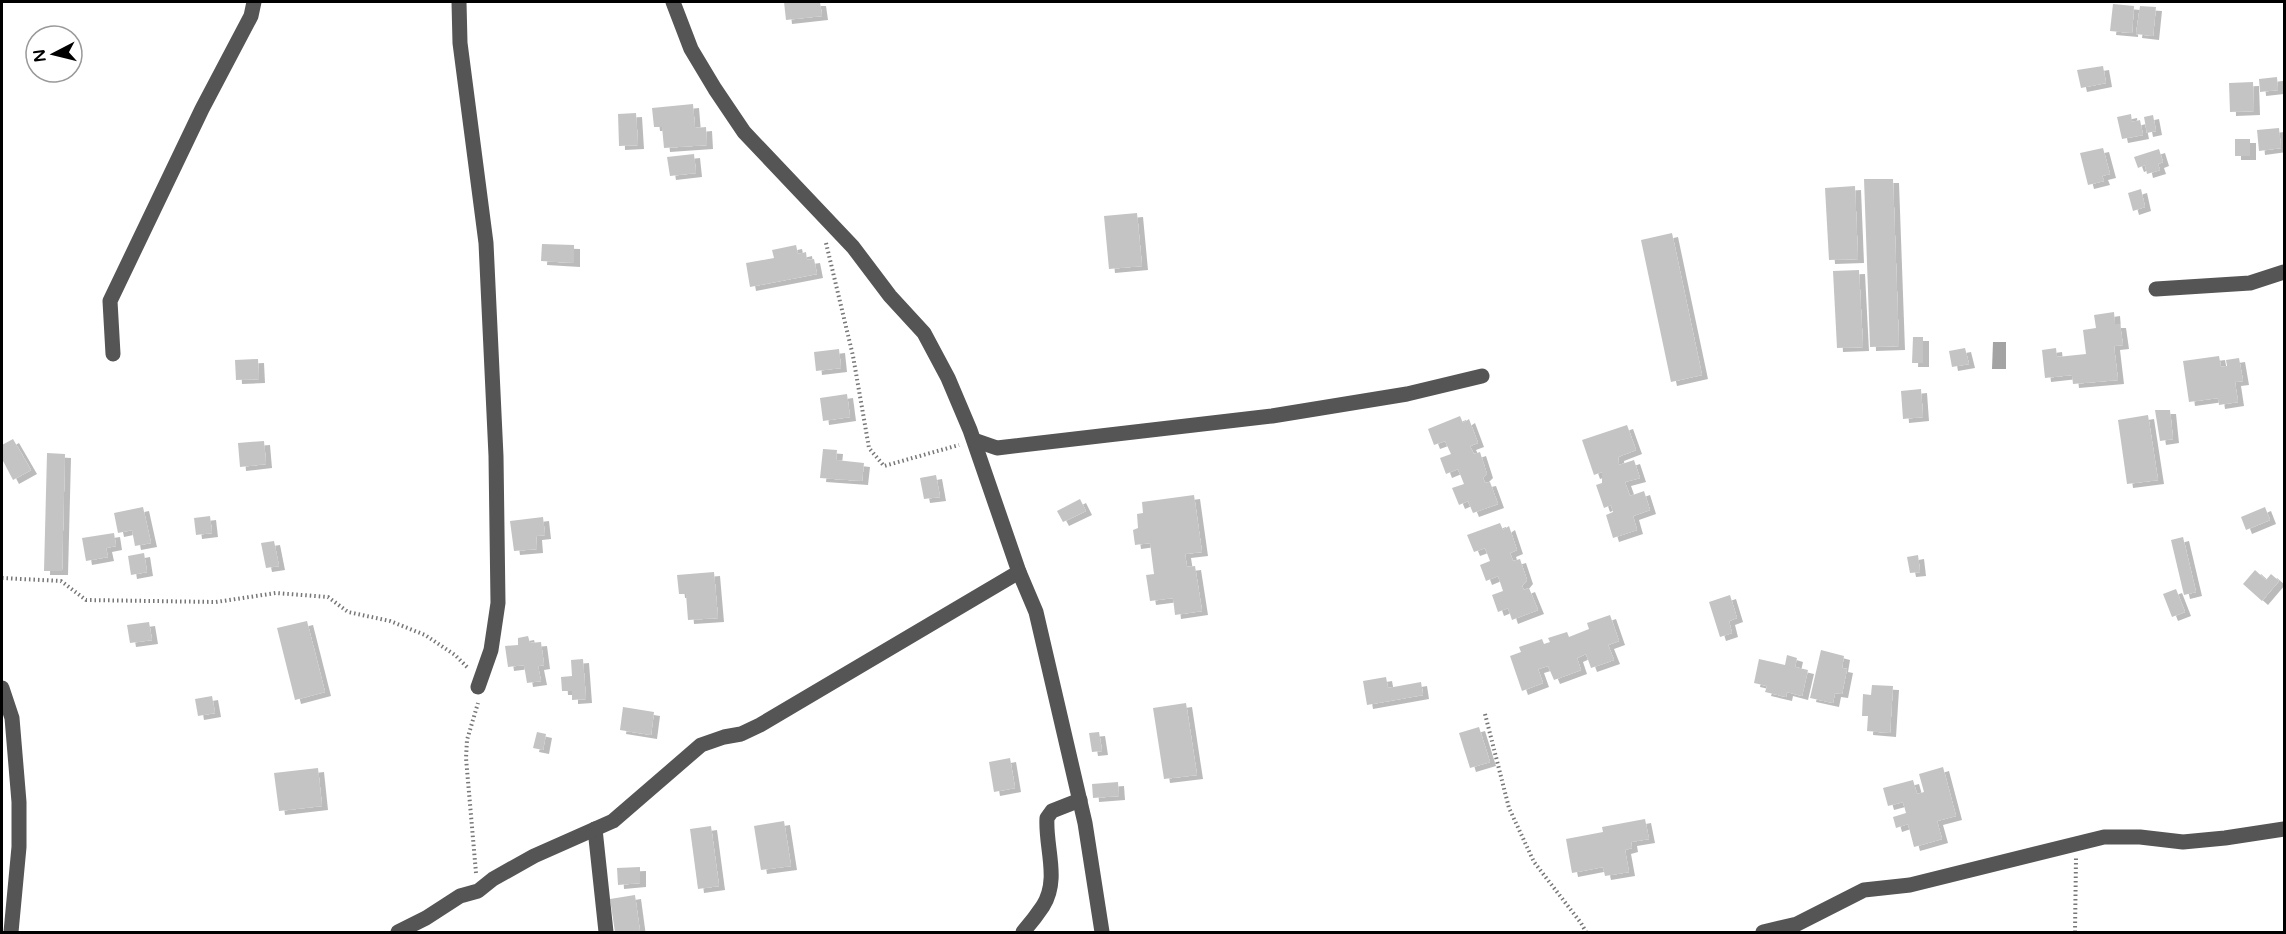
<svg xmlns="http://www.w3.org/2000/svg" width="2286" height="934" font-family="'Varela Round',sans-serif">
	<defs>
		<filter id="shadow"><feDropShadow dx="6" dy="4" stdDeviation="0" flood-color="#0004"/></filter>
	</defs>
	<rect width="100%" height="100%" fill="#fff"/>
	<path fill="#a3a3a3" d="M1993,342H2006V369H1992Z"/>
	<g fill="#c4c4c4" filter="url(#shadow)">
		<path d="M784,2H820L822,16L786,20Z"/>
		<path d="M2113,4L2134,6L2132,33L2110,31Z"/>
		<path d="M2140,6L2156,7L2153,36L2136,34Z"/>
		<path d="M2103,66L2106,83L2081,88L2077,70Z"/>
		<path d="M2277,77L2278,90L2260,92L2259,79Z"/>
		<path d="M2253,82L2254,111L2230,112L2229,83Z"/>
		<path d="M693,104L695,128L706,127L707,145L664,148L662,127H654L652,108Z"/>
		<path d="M636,113L638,145L619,146L618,114Z"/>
		<path d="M2131,114L2132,122L2140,120L2143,135L2122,139L2117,117Z"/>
		<path d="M2153,115L2156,131L2147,133L2144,117Z"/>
		<path d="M2279,128L2281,148L2259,151L2257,130Z"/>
		<rect x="2235" y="139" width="15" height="17"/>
		<path d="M2103,148L2110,174L2102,176L2104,181L2088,185L2080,153Z"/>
		<path d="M2159,149L2163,162L2158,164L2160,170L2147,174L2145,165L2138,168L2134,157Z"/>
		<path d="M694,154L696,173L670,176L667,157Z"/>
		<path d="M1864,179H1893L1899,346L1870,347Z"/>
		<path d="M1855,186L1858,259L1829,260L1825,188Z"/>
		<path d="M2141,189L2145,207L2133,211L2128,193Z"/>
		<path d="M1137,213L1142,266L1109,269L1104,216Z"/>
		<path d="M1672,233L1702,375L1671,382L1641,240Z"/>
		<path d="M542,244L574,245V263L541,261Z"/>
		<path d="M796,245L798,254L806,252L807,260L814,259L817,274L750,287L746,263L774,258L772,250Z"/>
		<path d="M1859,270L1863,347L1837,348L1833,271Z"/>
		<path d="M2114,312L2115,324H2120L2123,345L2114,346L2118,380L2073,384L2072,375L2045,378L2042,350L2056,348L2057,357L2086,354L2083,330L2096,328L2094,315Z"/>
		<path d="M1913,337H1923V363H1912Z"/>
		<path d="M1965,348L1969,364L1952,367L1949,351Z"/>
		<path d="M839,349L841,368L816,371L814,352Z"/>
		<path d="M2219,356L2221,367L2227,366L2226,360L2239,358L2243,381L2235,382L2238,402L2219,405L2218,398L2189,402L2183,361Z"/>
		<path d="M258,359L259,379L236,380L235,360Z"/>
		<path d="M1921,389L1923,417L1903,419L1901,391Z"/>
		<path d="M847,394L850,417L823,421L820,398Z"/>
		<path d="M2155,410H2170L2173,439L2160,441Z"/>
		<path d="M2148,415L2158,480L2127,484L2118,420Z"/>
		<path d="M1460,416L1463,423L1469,419L1478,443L1470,446L1474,454L1480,452L1487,474L1483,478L1485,483L1490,482L1498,504L1473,513L1468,501L1459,505L1452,488L1464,484L1458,469L1446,474L1440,458L1451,454L1445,441L1434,445L1428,429Z"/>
		<path d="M1627,425L1636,450L1618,457L1619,465L1634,460L1640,478L1625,482L1630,496L1644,491L1650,510L1633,516L1637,530L1613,538L1606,515L1613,512L1611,505L1604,508L1596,485L1602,483V472L1594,475L1582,440Z"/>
		<path d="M13,439L31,470L13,480L2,459V445Z"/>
		<path d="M264,441L266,464L240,467L238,443Z"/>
		<path d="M823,449L837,450L836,460L864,463L862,481L820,478Z"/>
		<path d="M47,453L65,454L62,571H44Z"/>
		<path d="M936,475L940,497L924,499L920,478Z"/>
		<path d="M1194,495L1202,552L1185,554L1187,567L1195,566L1202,611L1175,615L1173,598L1150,601L1146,575L1154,574L1150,543L1135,545L1133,530L1138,528L1137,514L1143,513L1142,502Z"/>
		<path d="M1080,499L1086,511L1063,522L1057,511Z"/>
		<path d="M143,507L151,543L135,546L132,530L118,533L114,513Z"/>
		<path d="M2265,507L2270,520L2246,530L2241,517Z"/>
		<path d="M210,516L212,533L196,535L194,518Z"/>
		<path d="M543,517L545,535L536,536L537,549L514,551L510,521Z"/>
		<path d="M1500,523L1503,530L1509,526L1517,550L1510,553L1513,561L1520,559L1527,580L1522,586L1524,590L1529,588L1538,610L1512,620L1508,608L1498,612L1492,595L1503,591L1498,576L1486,581L1480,565L1490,561L1485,548L1474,552L1467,535Z"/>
		<path d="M114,533L116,546L106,548L108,557L86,561L82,538Z"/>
		<path d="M2183,537L2196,592L2184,595L2171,540Z"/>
		<path d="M274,541L279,566L266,568L261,543Z"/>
		<path d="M144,553L147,572L131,575L128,556Z"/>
		<path d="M1918,555L1920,572L1910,573L1907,557Z"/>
		<path d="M2255,570L2266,580L2271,574L2279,581L2262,601L2243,584Z"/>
		<path d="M714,572L718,618L688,620L686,594H679L677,575Z"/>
		<path d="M2176,589L2185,612L2172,617L2163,594Z"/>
		<path d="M1730,595L1737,618L1729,621L1732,633L1720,637L1709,602Z"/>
		<path d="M1610,615L1619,641L1608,645L1614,660L1591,668L1586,654L1577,658L1581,670L1554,680L1548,666L1538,669L1543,683L1522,691L1510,656L1521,652L1519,647L1542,639L1544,644L1550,642L1548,638L1567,632L1569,637L1589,629L1587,623Z"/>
		<path d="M307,621L325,692L295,700L277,628Z"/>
		<path d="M149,622L152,640L130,643L127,625Z"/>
		<path d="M528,636L530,643L541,642L544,665L538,666L541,681L527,683L524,665L508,667L505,646L518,645V638Z"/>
		<path d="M1821,650L1844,656L1842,668L1847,669L1842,694L1835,693L1833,703L1810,698Z"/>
		<path d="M1787,655L1797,658L1795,667L1808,670L1802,696L1787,692L1786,697L1765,692L1767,686L1754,683L1759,659L1785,665Z"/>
		<path d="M583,659L586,699L572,700V691H562L561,677L572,676L571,660Z"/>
		<path d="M1386,677L1388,688L1421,682L1423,695L1367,705L1363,681Z"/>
		<path d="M1872,685L1893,686L1890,733L1867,731L1868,716H1862L1863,694L1871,695Z"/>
		<path d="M212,696L215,713L198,716L195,699Z"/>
		<path d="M1186,703L1197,775L1164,779L1153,708Z"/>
		<path d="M623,707L654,712L651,735L620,730Z"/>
		<path d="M1479,727L1490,762L1470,768L1459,733Z"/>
		<path d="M537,732L546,734L543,750L533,748Z"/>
		<path d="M1099,732L1102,751L1092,752L1089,733Z"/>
		<path d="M1010,758L1015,788L994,792L989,762Z"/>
		<path d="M1943,767L1956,816L1937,821L1942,839L1914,847L1908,824L1896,828L1893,817L1906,813L1903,802L1888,806L1883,788L1913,780L1917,794L1924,792L1919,774Z"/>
		<path d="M318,768L322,806L279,811L274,773Z"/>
		<path d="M1118,782L1119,796L1093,798L1092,784Z"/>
		<path d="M1645,819L1649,839L1631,842L1632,848L1625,850L1629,872L1605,876L1603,867L1572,873L1566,839L1603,832L1602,827Z"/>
		<path d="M784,821L791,866L761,870L754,826Z"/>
		<path d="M711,826L719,886L698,889L690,829Z"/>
		<path d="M640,867V883L618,885L617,868Z"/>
		<path d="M635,895L640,932H615L610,899Z"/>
	</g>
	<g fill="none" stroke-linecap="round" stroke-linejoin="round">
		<g stroke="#777" stroke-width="4" stroke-dasharray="1.5 3" stroke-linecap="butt">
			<path d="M826,243L853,356L869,448L884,466L959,445"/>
			<path d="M2,578L61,581L86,600L216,602L276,593L328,597L348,612L390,621L425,635L455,655L468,668"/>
			<path d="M1485,714L1509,808L1534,862L1581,923L1586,932"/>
			<path d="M476,873L466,758L467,740L478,703"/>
			<path d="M2075,932L2076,858"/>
		</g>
		<g stroke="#555" stroke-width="15">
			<path d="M459,2L460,43L486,243L496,456L498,603L491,650L478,687"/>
			<path d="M673,2L691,49L715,89L744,132L853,247L890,296L924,333L948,378L970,430L1019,572L1036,612L1085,823L1102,932"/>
			<path d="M2156,289L2250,283L2284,272"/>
			<path d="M113,354L110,301L202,109L251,16L254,2"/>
			<path d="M974,440L997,448L1272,416L1407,394L1482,376"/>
			<path d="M2,688L12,718L19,802V847L11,932"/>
			<path d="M595,829L606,932"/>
			<path d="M398,932L426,918L460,896L478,891L493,879L534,856L613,821L701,745L724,737L741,734L760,725L1019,572"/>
			<path d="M1023,932C1030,924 1037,915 1043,906C1060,879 1045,847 1047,818L1052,811L1080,800"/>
			<path d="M1763,932L1797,924L1864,890L1910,885L2104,837H2140L2183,842L2225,838L2284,829"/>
		</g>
	</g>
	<rect width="2286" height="934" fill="none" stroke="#000000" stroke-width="6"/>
	<g transform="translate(54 54) rotate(263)"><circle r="28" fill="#ffffff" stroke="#999999" stroke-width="1.5"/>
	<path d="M0-4.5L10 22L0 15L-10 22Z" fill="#000000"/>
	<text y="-9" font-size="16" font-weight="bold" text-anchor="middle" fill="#000000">N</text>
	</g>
</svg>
